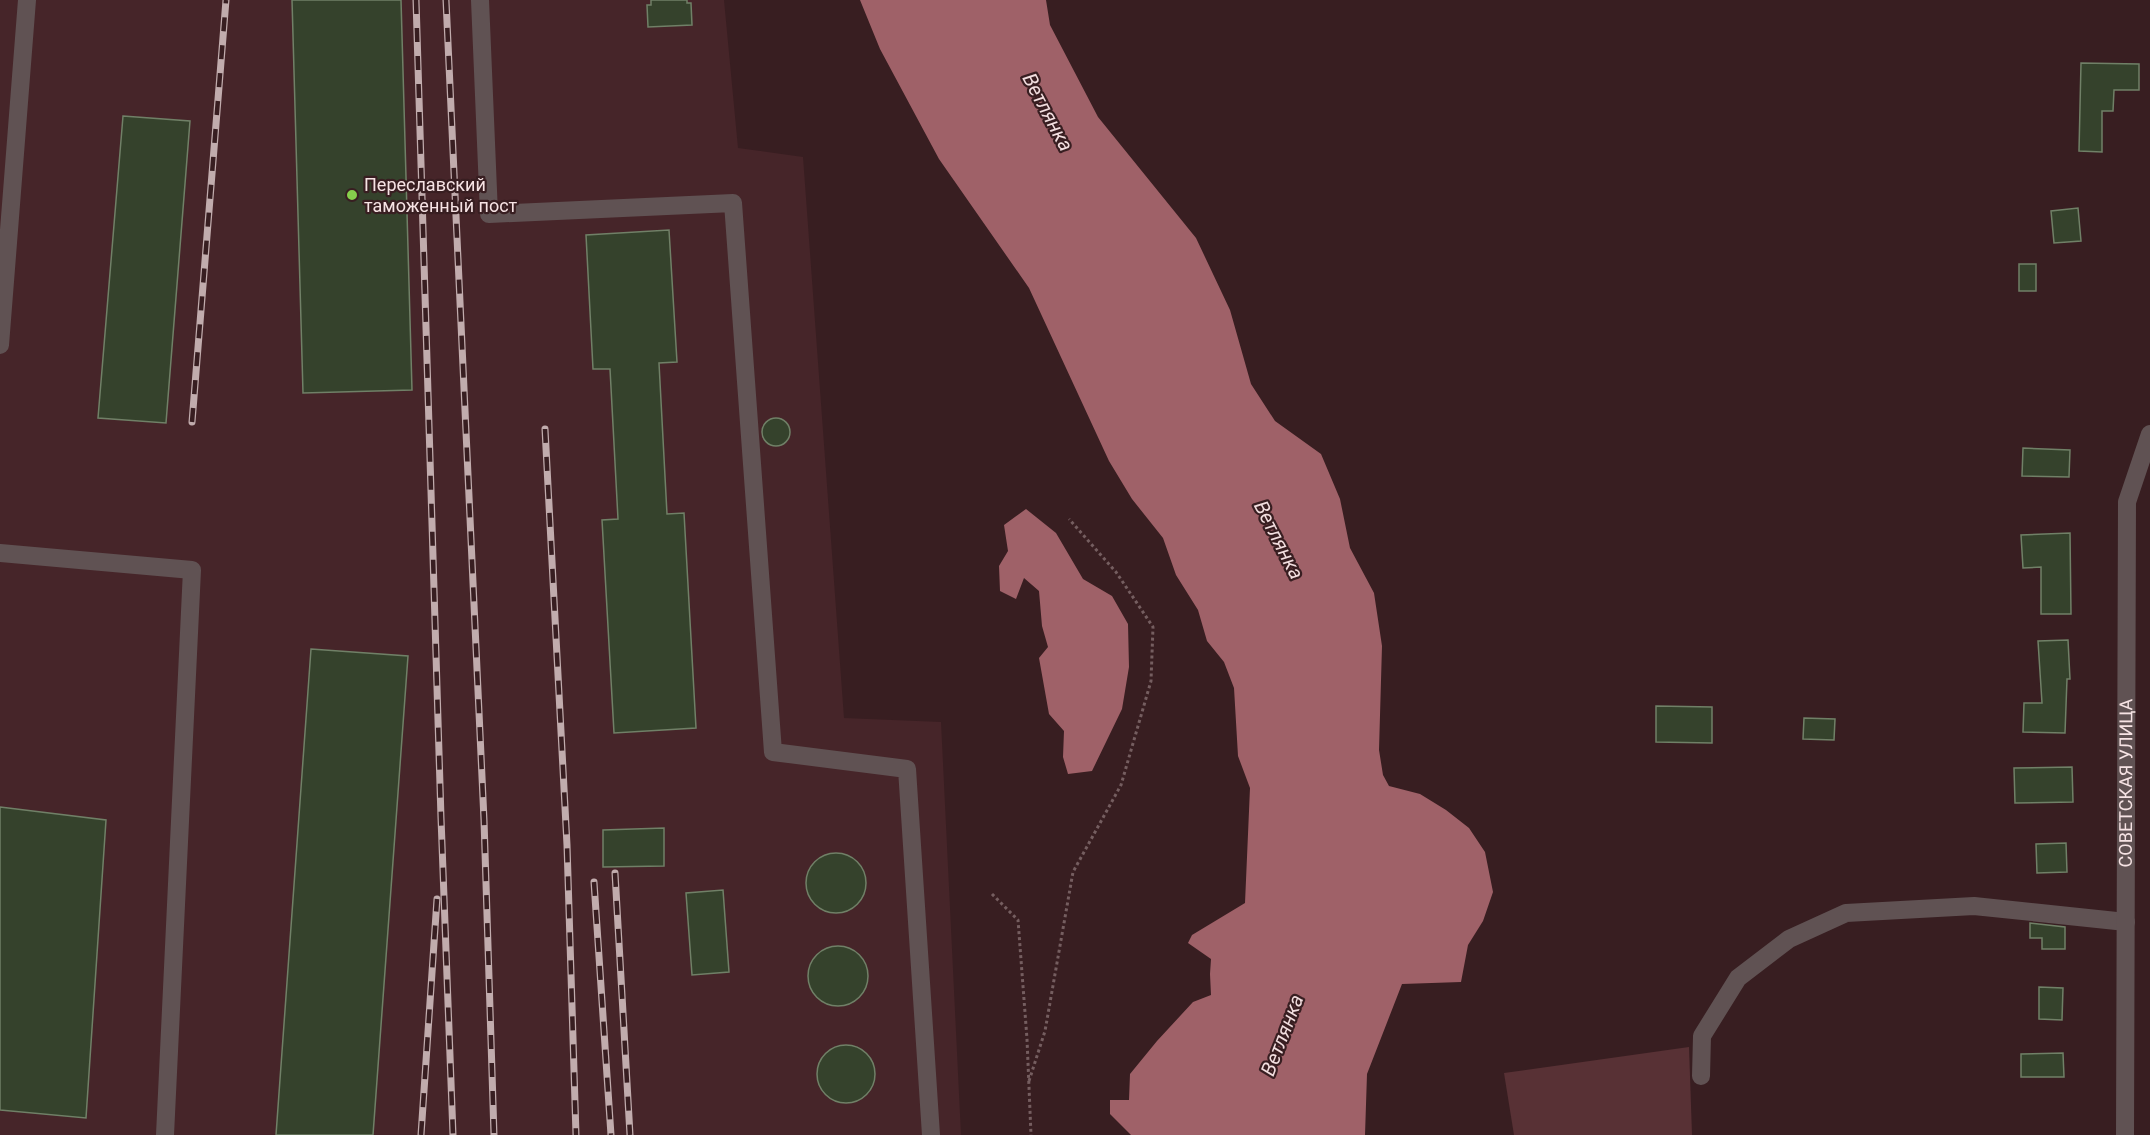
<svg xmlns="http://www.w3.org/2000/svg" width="2150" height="1135" font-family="Roboto,sans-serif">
	<rect width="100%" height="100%" fill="#381e21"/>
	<path fill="#462529" d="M0,0H724L738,148L803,157L844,718L941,722L961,1135H0Z"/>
	<path fill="#583135" d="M1689,1047L1692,1135H1514L1504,1073Z"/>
	<g fill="#9f6168">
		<path d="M860,0H1046L1050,25L1098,117L1196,238L1230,310L1251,384L1275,421L1321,454L1340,499L1350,548L1374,593L1382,646L1379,750L1383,775L1389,786L1420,794L1446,810L1469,828L1485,852L1493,892L1483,921L1468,945L1461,982L1402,984L1367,1074L1365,1135H1131L1110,1114V1100H1129L1130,1074L1157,1041L1193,1002L1211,995L1210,974L1211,959L1188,943L1192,935L1245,903L1250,788L1238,756L1234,688L1224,662L1207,641L1198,610L1176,575L1163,538L1132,499L1109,461L1029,288L939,159L880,49Z"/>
		<path d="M1026,509L1056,533L1083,579L1112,596L1128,624L1129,667L1122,709L1092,771L1068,774L1063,757L1064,731L1049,714L1039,658L1048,647L1042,626L1039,591L1024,578L1016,599L1000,591L999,566L1008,551L1004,525Z"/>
	</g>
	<g fill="#35422c" stroke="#708067" stroke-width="1.5">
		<path d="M292,0H401L412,390L303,393Z"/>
		<path d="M651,0H687V3H691L692,25L648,27L647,5H651Z"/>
		<path d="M2081,63L2139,64V90H2114L2113,111H2102V152L2079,151Z"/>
		<path d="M123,116L190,121L166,423L98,418Z"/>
		<path d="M2078,208L2081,241L2054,243L2051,211Z"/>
		<path d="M669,230L677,362L659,363L667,514L684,513L696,728L614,733L602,520L618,519L610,369H593L586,235Z"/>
		<rect x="2019" y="264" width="17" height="27"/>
		<circle cx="776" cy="432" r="14"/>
		<path d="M2023,448L2070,450L2069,477L2022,476Z"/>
		<path d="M2070,533L2071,614H2041V567L2023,568L2021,535Z"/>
		<path d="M2068,640L2070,679H2067L2065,733L2023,732L2024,703H2042L2038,641Z"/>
		<path d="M311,649L408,656L373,1135H276Z"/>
		<path d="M1656,706L1712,707V743L1656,742Z"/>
		<path d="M1804,718L1835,719L1834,740L1803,739Z"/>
		<path d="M2072,767L2073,802L2015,803L2014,768Z"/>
		<path d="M0,807L106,820L86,1118L0,1110Z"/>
		<path d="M664,828V866L603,867V830Z"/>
		<path d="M2066,843L2067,872L2037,873L2036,844Z"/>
		<circle cx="836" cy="883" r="30"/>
		<path d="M723,890L729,972L692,975L686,893Z"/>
		<path d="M2030,923L2065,927V949H2042V938H2030Z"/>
		<circle cx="838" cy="976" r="30"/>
		<path d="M2039,987L2063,988L2062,1020L2039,1019Z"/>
		<circle cx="846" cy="1074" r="29"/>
		<path d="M2063,1053L2064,1077H2021V1054Z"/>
	</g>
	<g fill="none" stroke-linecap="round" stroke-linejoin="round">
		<g stroke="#755e60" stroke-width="3" stroke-dasharray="3 3" stroke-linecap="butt">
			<path d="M992,894L1018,920L1027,1039L1031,1135"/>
			<path d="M1029,1081L1045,1031L1073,872L1121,785L1151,681L1153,627L1116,572L1069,519"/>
		</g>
		<g stroke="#605253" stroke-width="18">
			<path d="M480,0L489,214L733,203L773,752L907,769L931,1135"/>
			<path d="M0,345L27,0"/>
			<path d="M0,553L192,570L165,1135"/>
			<path d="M1701,1076L1702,1036L1738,978L1789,939L1846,913L1974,906L2126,922"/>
			<path id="s1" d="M2125,1135L2127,502L2150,434"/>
		</g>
		<g stroke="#c1acad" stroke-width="7">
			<g id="rail">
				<path d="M416,0L441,818L453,1135"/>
				<path d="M446,0L484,820L494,1135"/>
				<path d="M192,422L226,0"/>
				<path d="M545,429L567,845L576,1135"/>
				<path d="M615,873L630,1135"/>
				<path d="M594,882L611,1135"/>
				<path d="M421,1135L437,899"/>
			</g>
		</g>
		<use href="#rail" stroke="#381e21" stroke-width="4.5" stroke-dasharray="14" stroke-linecap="butt"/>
	</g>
	<circle fill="#86cf4c" stroke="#381e21" stroke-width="2" cx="352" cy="195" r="6"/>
	<g text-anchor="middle" stroke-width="4.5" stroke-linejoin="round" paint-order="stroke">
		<g font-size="18" fill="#f6e3e4" stroke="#381e21" text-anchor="start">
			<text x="364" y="191">Переславский<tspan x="364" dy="21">таможенный пост</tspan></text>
		</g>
		<g font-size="18" fill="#f6e3e4" stroke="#381e21">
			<text dy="6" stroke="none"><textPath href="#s1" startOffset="352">СОВЕТСКАЯ УЛИЦА</textPath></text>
		</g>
		<g font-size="20" font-style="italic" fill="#f2dedf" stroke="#381e21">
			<text transform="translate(1048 112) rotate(62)" y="7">Ветлянка</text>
			<text transform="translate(1279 540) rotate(63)" y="7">Ветлянка</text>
			<text transform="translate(1282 1035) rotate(-69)" y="7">Ветлянка</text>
		</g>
	</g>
</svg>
